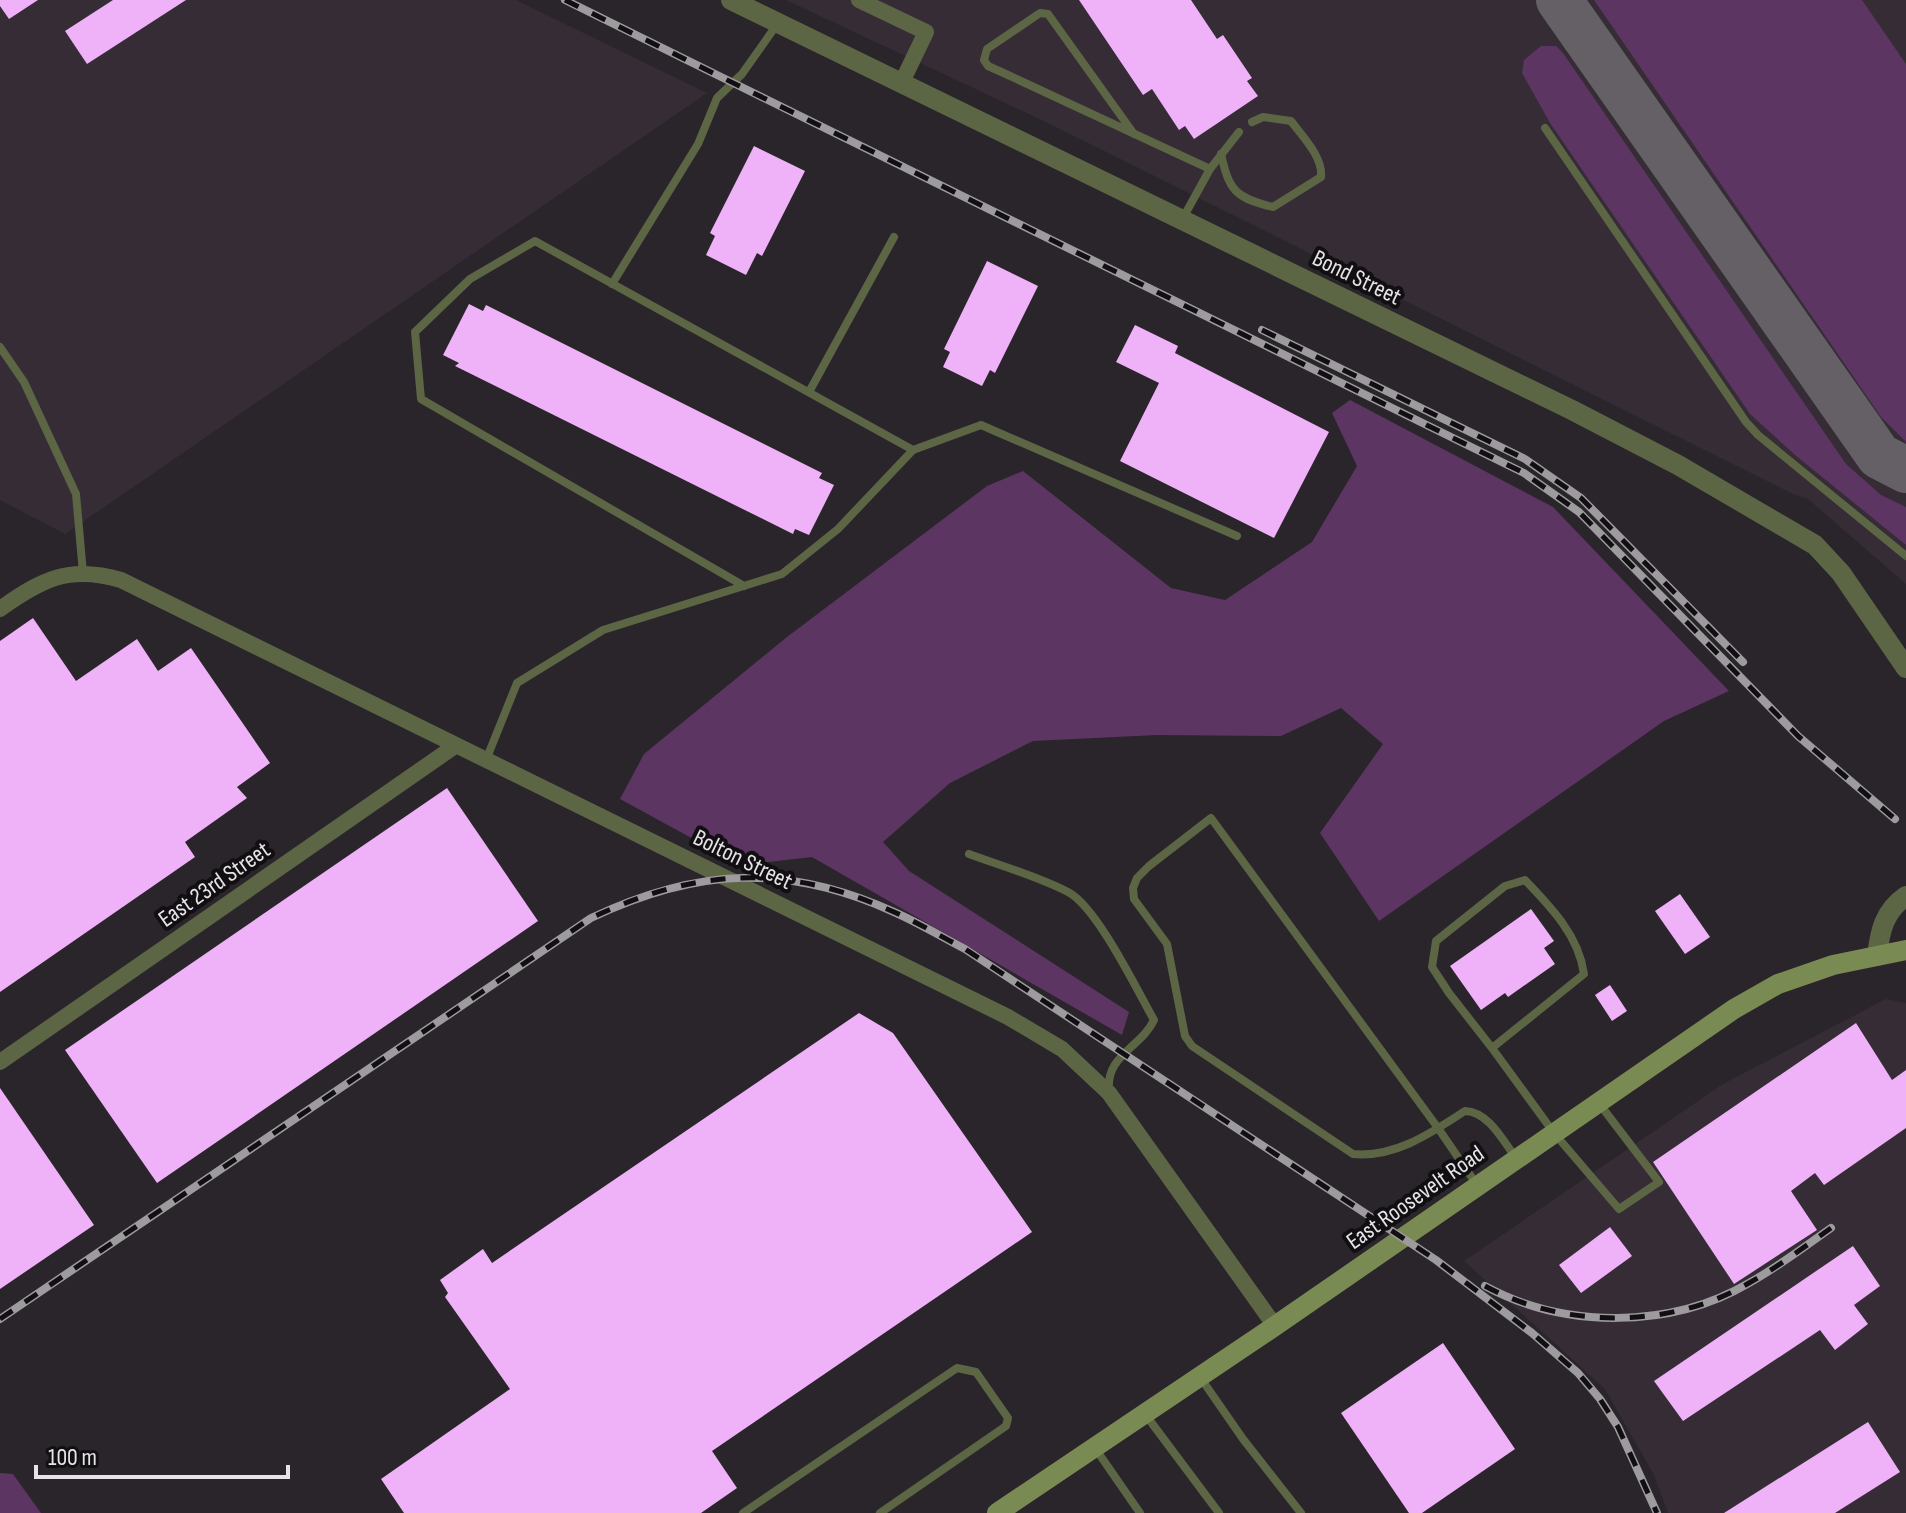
<svg xmlns="http://www.w3.org/2000/svg" width="1906" height="1513" font-family="'Sofia Sans Condensed',sans-serif">
	<rect width="100%" height="100%" fill="#2a252b"/>
	<g fill="#352c36">
		<path d="M0,0H516L707,93L65,534L0,500Z"/>
		<path d="M786,0H1906V584L1808,499L1793,494L1050,124Z"/>
		<path d="M1886,999L1906,1003V1513H1668L1654,1475L1605,1389L1464,1261L1723,1084Z"/>
	</g>
	<g fill="#5c3562">
		<path d="M1594,0H1862L1906,64V442L1881,417Z"/>
		<path d="M1541,46H1556L1563,53L1846,464L1881,495L1906,507V545L1795,455L1750,414L1550,123L1522,73L1524,60Z"/>
		<path d="M1350,400L1553,507L1729,691L1664,721L1379,921L1320,833L1383,744L1341,708L1281,736L1157,735L1033,741L950,783L883,842L909,871L1129,1012L1122,1035L812,857L741,865L620,799L644,754L787,637L987,486L1023,471L1171,588L1225,600L1312,542L1357,466L1332,413Z"/>
		<path d="M0,1473L13,1474L41,1513H0Z"/>
	</g>
	<g fill="none" stroke-linecap="round" stroke-linejoin="round">
		<path stroke="#646065" stroke-width="46" d="M1559,0L1879,456L1906,470"/>
	</g>
	<g fill="#efb1f7">
		<path d="M0,0H38L9,19L0,6Z"/>
		<path d="M113,0H186L87,64L65,31Z"/>
		<path d="M1079,0H1191L1217,39L1223,35L1252,78L1247,81L1258,96L1194,139L1185,126L1179,130L1152,89L1143,95Z"/>
		<path d="M754,146L805,171L762,256L757,253L746,275L706,255L715,236L710,233Z"/>
		<path d="M987,261L1038,286L995,373L990,370L982,386L943,367L950,352L944,349Z"/>
		<path d="M469,304L483,311L486,305L822,473L819,478L834,485L809,535L795,529L793,534L455,366L459,363L443,355Z"/>
		<path d="M1135,325L1178,346L1175,353L1329,432L1274,538L1120,461L1159,383L1116,362Z"/>
		<path d="M33,618L76,681L137,639L158,671L191,648L270,763L237,787L247,798L185,842L195,857L0,992V641Z"/>
		<path d="M447,788L538,921L157,1183L65,1050Z"/>
		<path d="M1680,894L1710,937L1685,954L1655,911Z"/>
		<path d="M1531,909L1554,941L1544,948L1555,964L1508,997L1505,993L1481,1010L1450,966Z"/>
		<path d="M1610,985L1627,1011L1612,1021L1595,995Z"/>
		<path d="M859,1013L893,1033L1032,1232L712,1451L737,1488L701,1513H404L381,1479L510,1389L445,1297L448,1293L440,1280L483,1249L492,1263Z"/>
		<path d="M1856,1023L1892,1080L1906,1070V1128L1824,1185L1815,1173L1791,1191L1817,1230L1734,1284L1653,1162Z"/>
		<path d="M0,1088L94,1225L0,1289Z"/>
		<path d="M1610,1227L1632,1256L1581,1293L1559,1265Z"/>
		<path d="M1853,1246L1880,1286L1854,1305L1868,1324L1835,1350L1820,1330L1683,1421L1654,1381Z"/>
		<path d="M1443,1343L1515,1449L1422,1513H1409L1341,1413Z"/>
		<path d="M1868,1422L1900,1472L1835,1513H1724Z"/>
	</g>
	<g fill="none" stroke-linecap="round" stroke-linejoin="round">
		<g stroke="#5c6645" stroke-width="8">
			<path d="M1545,128L1746,422L1758,435L1906,556"/>
			<path d="M1134,134L1048,14L1040,13L987,49L984,60L988,66L1008,75L1210,169L1183,218"/>
			<path d="M1221,154C1229,190 1235,198 1273,207L1321,177C1323,157 1303,137 1291,121L1263,117L1252,122"/>
			<path d="M1210,169L1239,132"/>
			<path d="M612,284L698,144L717,98L742,74L778,23"/>
			<path d="M0,347L24,382L76,494L83,573"/>
			<path d="M809,392L894,237"/>
			<path d="M913,450L981,425L1237,536"/>
			<path d="M486,760L517,683L603,630L782,574L838,529L913,450L535,241L470,279L415,332L421,399L744,586"/>
			<path d="M969,854C1001,866 1038,876 1068,892C1097,907 1137,990 1154,1020C1141,1048 1105,1055 1109,1092"/>
			<path d="M1492,1048L1449,993L1432,967L1436,941L1505,886L1525,880C1551,907 1579,936 1584,974L1492,1048L1554,1133L1619,1209L1659,1182L1598,1102"/>
			<path d="M1477,1185L1438,1128L1211,818L1149,866L1137,878L1133,888L1134,899L1167,944L1185,1036L1192,1046L1353,1154C1395,1158 1431,1133 1465,1111C1489,1112 1503,1141 1516,1158"/>
			<path d="M1200,1377L1243,1439L1301,1513"/>
			<path d="M1145,1414L1219,1513"/>
			<path d="M1095,1448L1140,1513"/>
			<path d="M743,1513L957,1368L976,1372L1008,1418L1006,1426L880,1513"/>
		</g>
		<g stroke="#5c6645" stroke-width="16">
			<path d="M859,0L926,32L902,82"/>
			<path d="M0,609C42,579 69,565 121,580L1008,1017L1062,1049L1109,1093L1275,1326"/>
			<path d="M0,1062L455,746"/>
		</g>
		<g stroke="#5c6645" stroke-width="20">
			<path d="M731,0L1572,410L1678,465L1815,545L1841,573L1906,668"/>
			<path d="M1877,956C1880,931 1884,911 1906,896"/>
		</g>
		<path stroke="#7a8a53" stroke-width="20" d="M997,1513L1275,1326L1734,1009L1778,984L1833,965L1906,950"/>
		<g stroke="#9e9b9f" stroke-width="8">
			<g id="rail">
				<path d="M565,0L1524,473L1579,512L1798,736L1895,819"/>
				<path d="M1262,330L1525,459L1581,498L1743,662"/>
				<path d="M1485,1286C1564,1329 1671,1329 1749,1283C1778,1267 1804,1247 1831,1228"/>
				<path d="M0,1319L591,918C697,868 786,863 894,912C919,923 942,937 965,949L1436,1260L1532,1333L1578,1373L1600,1399L1618,1427L1657,1513"/>
			</g>
		</g>
		<use href="#rail" stroke="#110f12" stroke-width="5" stroke-dasharray="15" stroke-linecap="butt"/>
	</g>
	<g text-anchor="middle" stroke-width="8" stroke-linejoin="round" paint-order="stroke">
		<g font-size="24" fill="#e7e4e7" stroke="#110f12">
			<text transform="translate(1357 277) rotate(26)" y="8">Bond Street</text>
			<text transform="translate(743 859) rotate(26)" y="8">Bolton Street</text>
			<text transform="translate(214 884) rotate(-35)" y="8">East 23rd Street</text>
			<text transform="translate(1415 1197) rotate(-35)" y="8">East Roosevelt Road</text>
		</g>
	</g>
	<path d="M36 1465v12h252v-12" fill="none" stroke="#e7e4e7" stroke-width="4"/>
	<text x="48" y="1465" font-size="24" fill="#e7e4e7" stroke="#110f12" stroke-width="6" paint-order="stroke">100 m</text>
</svg>
